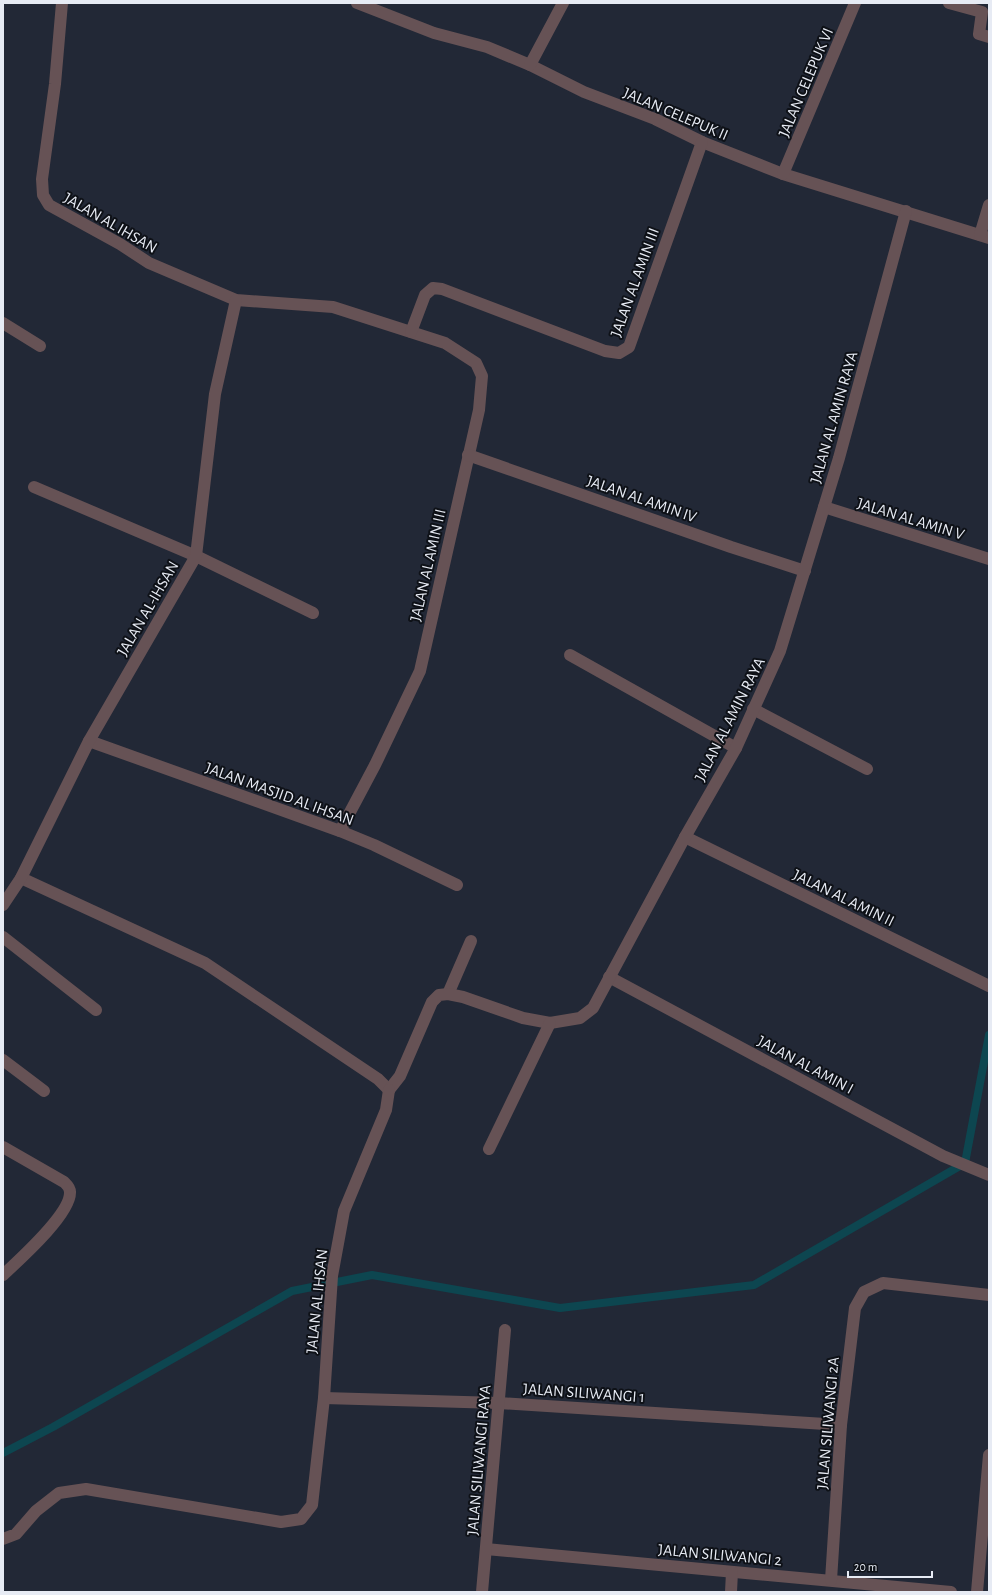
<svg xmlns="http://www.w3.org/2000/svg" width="992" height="1595" font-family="'Alegreya Sans',sans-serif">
	<rect width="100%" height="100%" fill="#222836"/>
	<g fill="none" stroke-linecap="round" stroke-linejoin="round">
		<path stroke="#0d4650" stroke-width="8" d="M3,1453L53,1427L292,1291L372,1275L560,1308L754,1285L965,1163L989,1035"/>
		<g stroke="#665255" stroke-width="12">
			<path d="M62,3L55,84L42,179L43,195L49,205L120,244L149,263L236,300L333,307L445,343L476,363L482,376L479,410L420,671L375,765L340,831"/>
			<path d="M357,3L434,33L487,47L530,65L584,92L655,119L702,142L783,174L989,238"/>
			<path d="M949,3L982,12L979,34L989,37"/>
			<path d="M530,65L563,3"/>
			<path d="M783,174L855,3"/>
			<path d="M980,235L989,205"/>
			<path d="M3,323L40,346"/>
			<path d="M411,332L425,295L433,288L442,289L605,351L619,353L629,347L702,142"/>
			<path d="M468,455L731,547L805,571"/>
			<path d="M34,487L196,556L313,613"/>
			<path d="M824,507L989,559"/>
			<path d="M570,655L736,748"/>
			<path d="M753,709L867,769"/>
			<path d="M89,741L340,831L374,845L457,885"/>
			<path d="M685,837L989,986"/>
			<path d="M21,878L205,963L378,1079L389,1090"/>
			<path d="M3,905L21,878L89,741L196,556L215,394L236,300"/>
			<path d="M3,937L96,1010"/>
			<path d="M609,977L943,1156L989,1175"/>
			<path d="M448,994L471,941"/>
			<path d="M3,1060L44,1091"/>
			<path d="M389,1090L400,1076L432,1002L439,995L448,994L463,997L523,1018L550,1023L580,1018L593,1008L685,837L736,748L780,651L839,458L906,211"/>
			<path d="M3,1147L64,1182C67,1185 70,1187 70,1192C71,1214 19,1260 3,1275"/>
			<path d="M489,1149L550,1023"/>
			<path d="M324,1398L499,1403L841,1425"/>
			<path d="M3,1539L16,1534L36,1511L59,1493L86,1489L281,1522L301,1519L312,1505L324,1398L332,1276L344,1211L386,1110L389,1090"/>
			<path d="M486,1549L951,1592"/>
			<path d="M831,1580L841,1425L855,1308L864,1292L883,1283L989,1295"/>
			<path d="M482,1592L505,1330"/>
			<path d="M731,1592L732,1572"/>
			<path d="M977,1592L989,1455"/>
		</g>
	</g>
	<g text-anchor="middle" stroke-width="4" stroke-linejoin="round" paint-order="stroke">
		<g font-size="16" fill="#e7ebf4" stroke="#0e1117">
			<text transform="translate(805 82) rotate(-67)" y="6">JALAN CELEPUK VI</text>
			<text transform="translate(676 113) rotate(23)" y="6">JALAN CELEPUK II</text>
			<text transform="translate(111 222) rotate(30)" y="6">JALAN AL IHSAN</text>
			<text transform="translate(634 282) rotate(-70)" y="6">JALAN AL AMIN III</text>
			<text transform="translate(833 417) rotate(-74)" y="6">JALAN AL AMIN RAYA</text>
			<text transform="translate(642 498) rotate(19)" y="6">JALAN AL AMIN IV</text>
			<text transform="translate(911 518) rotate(17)" y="6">JALAN AL AMIN V</text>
			<text transform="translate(427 565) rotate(-77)" y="6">JALAN AL AMIN III</text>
			<text transform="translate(147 608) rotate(-60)" y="6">JALAN AL-IHSAN</text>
			<text transform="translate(729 719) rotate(-63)" y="6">JALAN AL AMIN RAYA</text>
			<text transform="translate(280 793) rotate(20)" y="6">JALAN MASJID AL IHSAN</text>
			<text transform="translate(844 897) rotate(26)" y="6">JALAN AL AMIN II</text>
			<text transform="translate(806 1064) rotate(28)" y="6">JALAN AL AMIN I</text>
			<text transform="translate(316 1301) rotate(-84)" y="6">JALAN AL IHSAN</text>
			<text transform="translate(584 1392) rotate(4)" y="6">JALAN SILIWANGI 1</text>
			<text transform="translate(827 1423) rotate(-85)" y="6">JALAN SILIWANGI 2A</text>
			<text transform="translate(478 1460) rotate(-85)" y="6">JALAN SILIWANGI RAYA</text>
			<text transform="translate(720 1554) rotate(5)" y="6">JALAN SILIWANGI 2</text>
		</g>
	</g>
	<rect width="992" height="1595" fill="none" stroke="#e7ebf4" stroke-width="8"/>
	<path d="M848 1571v6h84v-6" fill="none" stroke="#e7ebf4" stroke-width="2"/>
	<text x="854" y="1571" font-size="12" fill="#e7ebf4" stroke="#0e1117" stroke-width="3" paint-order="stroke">20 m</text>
</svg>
